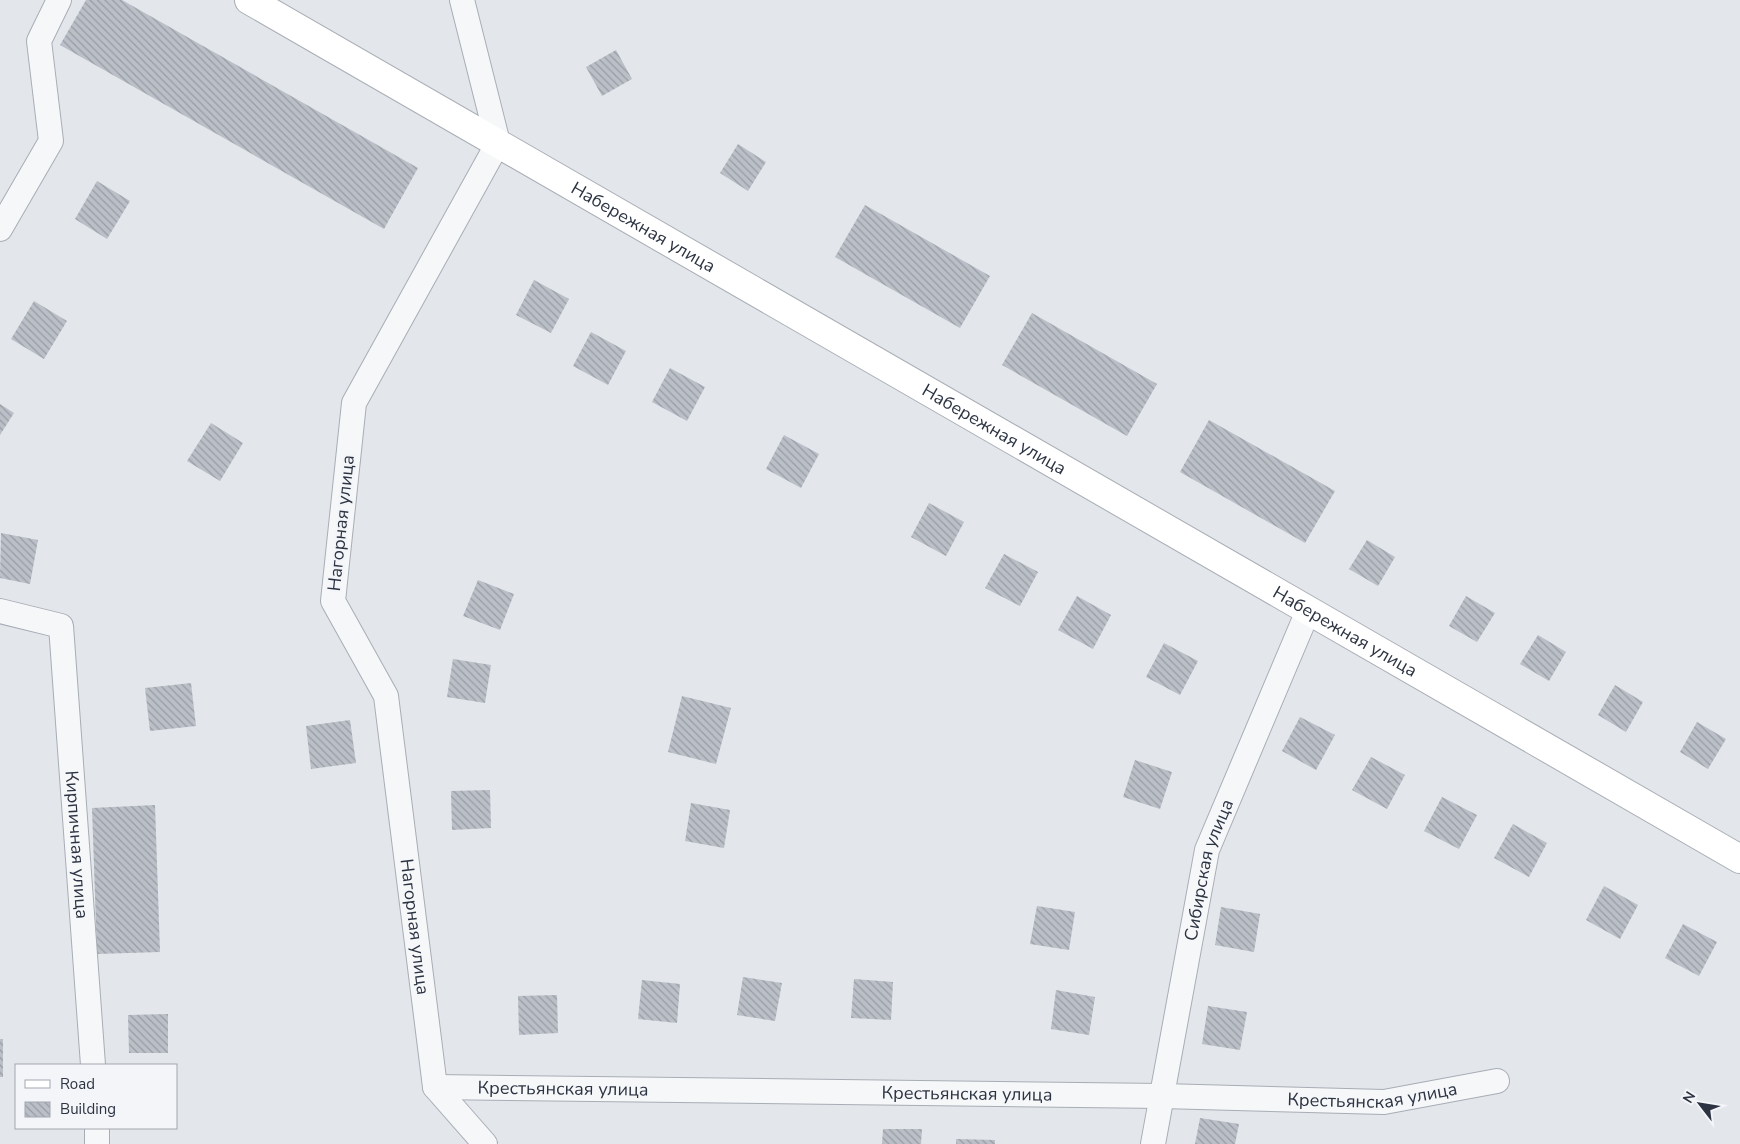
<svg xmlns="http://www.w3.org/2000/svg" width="1740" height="1144" font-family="'Nunito Sans',sans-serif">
	<defs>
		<pattern id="building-back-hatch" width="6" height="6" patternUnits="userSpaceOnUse" patternTransform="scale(1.25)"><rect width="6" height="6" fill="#bbbfc7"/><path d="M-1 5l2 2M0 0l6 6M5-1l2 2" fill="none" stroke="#989ca3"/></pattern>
	</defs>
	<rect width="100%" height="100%" fill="#e3e6eb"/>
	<g fill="url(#building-back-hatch)">
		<path d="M86,0H122L418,168L384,229L60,45Z"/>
		<path d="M616,50L632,79L602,96L586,67Z"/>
		<path d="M738,144L766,162L748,191L720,173Z"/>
		<path d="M97,181L130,201L107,239L75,219Z"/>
		<path d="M865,205L990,276L960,328L835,257Z"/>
		<path d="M534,280L569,299L551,333L516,315Z"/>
		<path d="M34,301L67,321L44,359L11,339Z"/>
		<path d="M1032,313L1157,384L1127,436L1002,365Z"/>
		<path d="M591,332L626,351L608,385L573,366Z"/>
		<path d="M670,368L705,387L687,421L652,402Z"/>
		<path d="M0,404L14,413L0,435Z"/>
		<path d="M1209,420L1335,491L1305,543L1180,472Z"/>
		<path d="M211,423L243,443L220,481L187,461Z"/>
		<path d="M784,435L819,454L801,488L766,469Z"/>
		<path d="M929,503L964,522L946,556L911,537Z"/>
		<path d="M1,533L38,540L30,584L0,578Z"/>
		<path d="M1367,540L1395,557L1378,586L1349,569Z"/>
		<path d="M1004,554L1038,572L1020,606L985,588Z"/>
		<path d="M478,580L514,594L500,630L463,616Z"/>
		<path d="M1077,596L1111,615L1093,649L1058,630Z"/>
		<path d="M1466,596L1495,613L1477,642L1449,626Z"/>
		<path d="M1538,635L1566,652L1549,681L1520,664Z"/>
		<path d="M1164,643L1198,661L1180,695L1146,677Z"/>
		<path d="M453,659L491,665L485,703L447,697Z"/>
		<path d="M191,683L196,726L150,731L145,688Z"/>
		<path d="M1615,685L1643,702L1626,732L1598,715Z"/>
		<path d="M682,696L731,708L716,764L668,752Z"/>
		<path d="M1300,717L1335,735L1316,770L1282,751Z"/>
		<path d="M350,720L356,763L311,769L306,726Z"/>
		<path d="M1697,722L1726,739L1708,769L1680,752Z"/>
		<path d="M1371,757L1405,775L1387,809L1352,790Z"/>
		<path d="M1135,760L1172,772L1160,809L1123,797Z"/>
		<path d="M490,790L491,828L452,830L451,791Z"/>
		<path d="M1442,797L1477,815L1459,849L1424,831Z"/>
		<path d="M691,803L730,810L724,848L685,841Z"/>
		<path d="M155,805L160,952L97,954L92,808Z"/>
		<path d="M1513,824L1547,843L1529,877L1494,858Z"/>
		<path d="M1604,886L1638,905L1620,939L1586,920Z"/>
		<path d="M1037,906L1075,912L1069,950L1030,944Z"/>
		<path d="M1221,907L1260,914L1254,952L1215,945Z"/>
		<path d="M1683,924L1717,942L1699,976L1665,958Z"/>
		<path d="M743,977L782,983L775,1021L737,1015Z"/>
		<path d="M854,979L893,982L891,1020L851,1018Z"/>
		<path d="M642,980L680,984L677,1023L638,1019Z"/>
		<path d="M1056,990L1095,997L1089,1035L1051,1029Z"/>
		<path d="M557,995L558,1033L519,1035L518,996Z"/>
		<path d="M1208,1006L1247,1012L1240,1050L1202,1044Z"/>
		<path d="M168,1014V1053H129L128,1015Z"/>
		<rect x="0" y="1039" width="3" height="38"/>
		<path d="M1200,1118L1239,1124L1235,1144H1195Z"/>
		<path d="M883,1129H922L921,1144H882Z"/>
		<path d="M956,1139L995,1140V1144H956Z"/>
	</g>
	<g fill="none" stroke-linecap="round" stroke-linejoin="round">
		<g stroke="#a8adb5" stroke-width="26">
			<g id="street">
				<path id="s1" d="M462,0L498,143L354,403L333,601L386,696L435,1087L485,1144"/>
				<path d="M0,229L51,141L39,41L59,0"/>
				<path id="s2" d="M0,611L61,626L93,1065"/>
				<path id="s3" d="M435,1087L1162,1096L1384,1102L1497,1081"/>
				<path d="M97,1128V1144"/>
				<path id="s4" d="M1153,1144L1207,850L1308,611"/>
			</g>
		</g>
		<g stroke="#a8adb5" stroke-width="30">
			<g id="secondary">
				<path id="s5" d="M249,0L1740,859"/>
			</g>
		</g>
		<use href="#street" stroke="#f6f7f9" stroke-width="24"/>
		<use href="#secondary" stroke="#fff" stroke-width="28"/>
	</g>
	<g text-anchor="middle" stroke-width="4.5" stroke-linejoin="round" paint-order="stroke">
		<g font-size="18" fill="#2c3342" stroke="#f3f5f8">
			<text dy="6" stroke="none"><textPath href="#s5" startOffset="455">Набережная улица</textPath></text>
			<text dy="6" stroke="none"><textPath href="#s5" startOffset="860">Набережная улица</textPath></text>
			<text transform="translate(341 523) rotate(-84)" y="6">Нагорная улица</text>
			<text dy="6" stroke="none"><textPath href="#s5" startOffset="1265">Набережная улица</textPath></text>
			<text dy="6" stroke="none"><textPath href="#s2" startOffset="282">Кирпичная улица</textPath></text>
			<text dy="6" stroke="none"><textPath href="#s4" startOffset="280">Сибирская улица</textPath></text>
			<text dy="6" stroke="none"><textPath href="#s1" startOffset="985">Нагорная улица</textPath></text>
			<text dy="6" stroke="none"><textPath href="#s3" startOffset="128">Крестьянская улица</textPath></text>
			<text dy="6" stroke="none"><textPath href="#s3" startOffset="532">Крестьянская улица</textPath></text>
			<text dy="6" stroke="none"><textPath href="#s3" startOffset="938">Крестьянская улица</textPath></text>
		</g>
	</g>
	<rect x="15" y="1064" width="162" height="65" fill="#f3f5f8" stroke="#a3a7af"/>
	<rect x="25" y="1080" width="25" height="8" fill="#ffffff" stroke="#a3a7af"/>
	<text x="60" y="1089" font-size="15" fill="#2c3342">Road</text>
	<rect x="25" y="1102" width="25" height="15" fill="url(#building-back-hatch)" stroke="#a3a7af"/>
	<text x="60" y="1114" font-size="15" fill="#2c3342">Building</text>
	<g transform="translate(1700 1104) rotate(301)" stroke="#f3f5f8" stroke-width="4" paint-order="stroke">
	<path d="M0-4L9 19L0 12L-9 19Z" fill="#2c3342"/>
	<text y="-8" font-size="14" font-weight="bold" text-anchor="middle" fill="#2c3342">N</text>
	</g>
</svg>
